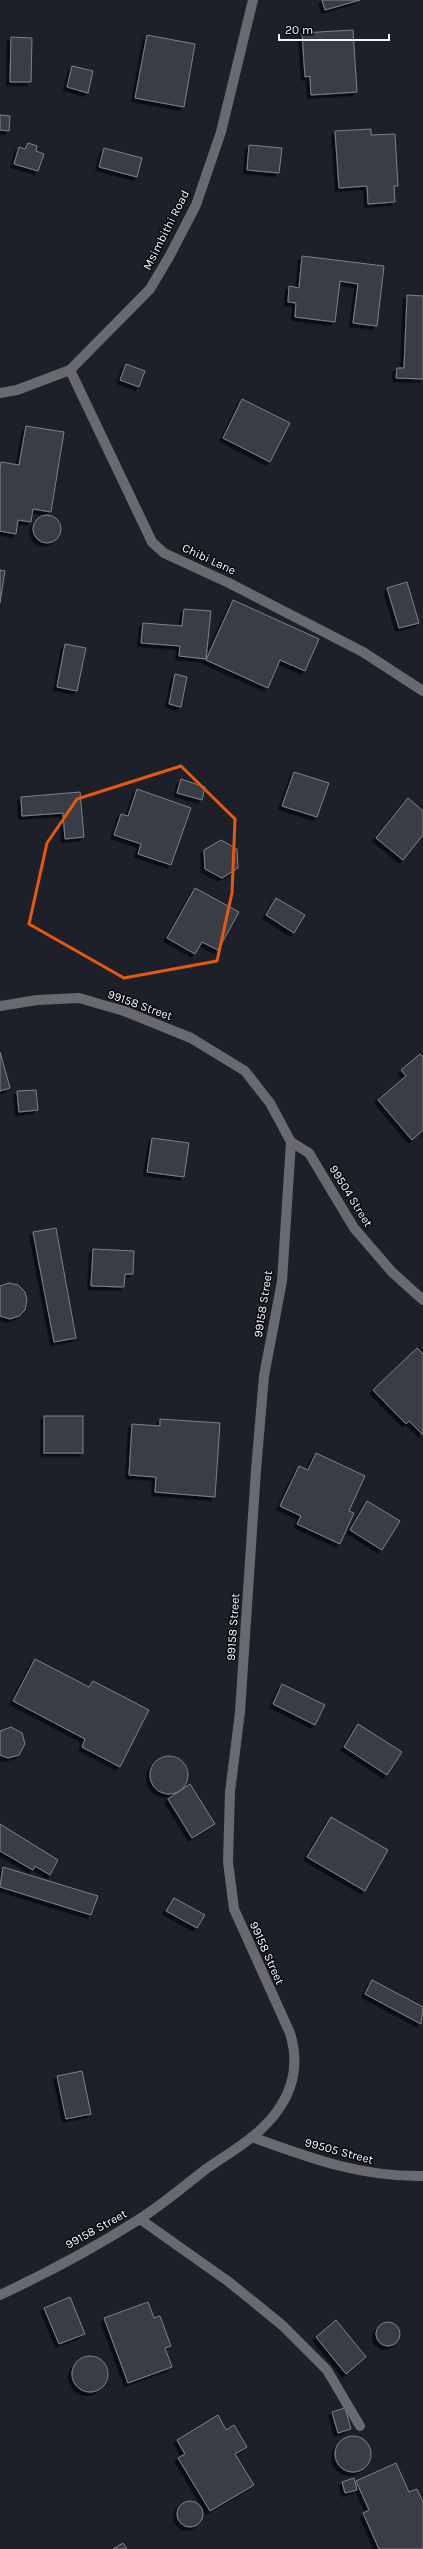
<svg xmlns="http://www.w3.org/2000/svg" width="423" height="2549" font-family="Karla,sans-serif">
	<defs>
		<filter id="shadow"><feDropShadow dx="-3.5" dy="3.5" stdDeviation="0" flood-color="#0009"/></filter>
	</defs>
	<rect width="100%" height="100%" fill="#1e2029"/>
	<g fill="#393c46" stroke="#7e818c" filter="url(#shadow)">
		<path d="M322,0H360L325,10Z"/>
		<path d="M353,30L357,92L311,95L310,76L305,77L302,33Z"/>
		<path d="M147,35L195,44L184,107L135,98Z"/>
		<path d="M11,37L32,38L31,82H10Z"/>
		<path d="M72,66L93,71L88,93L67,87Z"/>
		<path d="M0,115L10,116L9,131L0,130Z"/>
		<path d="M371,129V135L395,134L398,186H394L395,202L368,204L367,186L339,188L335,131Z"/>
		<path d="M28,143L37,146L36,151L44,154L38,171L14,164L19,147L25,149Z"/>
		<path d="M249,145L282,148L279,173L247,170Z"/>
		<path d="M104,148L142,158L137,177L99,167Z"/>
		<path d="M302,256L384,266L377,326L353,323L358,284L340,281L335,322L295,317L296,303L288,302L289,286L299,288Z"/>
		<path d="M407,295L423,296V379L396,378L397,368H404Z"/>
		<path d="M126,364L145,371L139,387L120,380Z"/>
		<path d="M242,399L290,423L270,462L223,438Z"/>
		<path d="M26,426L64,432L51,512L33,509L31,522L18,520L16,534L0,531V470L1,462L19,465Z"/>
		<circle cx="47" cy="529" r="14"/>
		<path d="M0,570L5,571L0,603Z"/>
		<path d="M407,582L419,623L399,628L387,588Z"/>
		<path d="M233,600L319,639L305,671L280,660L268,688L206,660Z"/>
		<path d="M184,609L211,611L206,659L179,656L180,646L141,643L143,623L182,626Z"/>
		<path d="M65,644L86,648L77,691L57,687Z"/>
		<path d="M175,674L187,677L181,707L169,704Z"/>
		<path d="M294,772L329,783L317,817L282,806Z"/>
		<path d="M181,779L205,787L202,800L177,793Z"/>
		<path d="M137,789L191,808L171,865L138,854L141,844L114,835L121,814L128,816Z"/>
		<path d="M80,792L84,837L65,839L63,813L22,816L21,797Z"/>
		<path d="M408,798L423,811V835L403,860L376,838Z"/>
		<path d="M221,840L237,849L238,868L222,878L205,869L204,850Z"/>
		<path d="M195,888L239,912L218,950L202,942L195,954L167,938Z"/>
		<path d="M276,898L305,915L294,933L266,915Z"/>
		<path d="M0,1052L10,1088L0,1091Z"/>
		<path d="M420,1054L423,1057V1130L412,1140L378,1100L406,1076L401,1070Z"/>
		<path d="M36,1090L38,1110L19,1112L17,1091Z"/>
		<path d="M152,1138L189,1143L184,1177L147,1172Z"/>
		<path d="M56,1228L76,1338L54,1342L33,1232Z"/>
		<path d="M93,1249L134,1251L133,1274H125L124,1287L91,1286Z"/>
		<path d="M9,1283L18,1285L25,1292L27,1300L25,1310L19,1316L10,1319L0,1316V1286Z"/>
		<path d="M417,1348L423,1354V1435L409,1421L406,1424L373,1390Z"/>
		<rect x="44" y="1416" width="39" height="37"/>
		<path d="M160,1419L220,1423L215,1497L155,1492L156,1477L129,1475L132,1424L160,1426Z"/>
		<path d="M316,1453L365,1476L349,1511L354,1513L340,1544L297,1524L301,1516L280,1506L299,1466L308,1470Z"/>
		<path d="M367,1501L400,1521L382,1550L350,1530Z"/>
		<path d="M35,1659L89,1687L93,1681L149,1710L120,1767L82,1747L85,1739L13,1701Z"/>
		<path d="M282,1684L325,1705L315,1725L273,1704Z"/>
		<path d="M358,1724L402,1752L387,1775L344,1747Z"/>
		<path d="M11,1727L22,1733L25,1744L19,1755L8,1758L0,1755V1731Z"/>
		<circle cx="169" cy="1775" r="19"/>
		<path d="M190,1784L215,1824L192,1838L168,1799Z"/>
		<path d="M331,1817L388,1850L365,1891L307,1857Z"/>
		<path d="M0,1824L58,1860L50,1875L35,1866L33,1870L0,1851Z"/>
		<path d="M3,1867L98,1896L91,1915L0,1887Z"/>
		<path d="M174,1898L205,1915L197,1928L166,1911Z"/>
		<path d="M372,1980L423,2007L421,2024L365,1994Z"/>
		<path d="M82,2071L91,2114L66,2119L57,2076Z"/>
		<path d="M70,2297L85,2334L59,2344L44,2308Z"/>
		<path d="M148,2302L154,2318L160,2316L171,2346L165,2348L172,2367L128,2383L104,2318Z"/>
		<path d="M336,2320L366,2357L346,2374L316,2337Z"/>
		<circle cx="388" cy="2334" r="12"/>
		<circle cx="90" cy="2374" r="18"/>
		<path d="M345,2408L351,2429L338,2433L332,2412Z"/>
		<path d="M218,2415L226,2430L234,2425L247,2447L235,2454L254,2485L210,2511L178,2458L185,2454L177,2440Z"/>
		<circle cx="353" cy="2454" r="18"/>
		<path d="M396,2463L409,2492L417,2489L423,2502V2549H379L363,2513L369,2510L356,2481Z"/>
		<path d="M354,2478L357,2490L345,2493L342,2482Z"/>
		<circle cx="190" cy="2514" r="13"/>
		<path d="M123,2543L127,2549H113Z"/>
	</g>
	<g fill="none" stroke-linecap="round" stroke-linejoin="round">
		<g stroke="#686a6f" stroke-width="10">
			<path d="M70,370L152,542L164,553L229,583L363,652L423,691"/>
			<path d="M0,393L17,390L70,370L150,289L169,257L196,205L221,132L253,0"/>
			<path d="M0,1006L37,1000L79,998L124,1011L191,1038L245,1071L270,1103L291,1142L282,1281L264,1376L256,1470L240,1712L230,1792L228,1862L234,1909L290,2033C298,2059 296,2083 280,2107C262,2135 232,2151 206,2169C184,2186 162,2205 138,2220C94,2248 47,2273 0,2295"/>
			<path d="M291,1142L309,1153L354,1228L392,1272L423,1300"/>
			<path d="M252,2137C310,2158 360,2177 423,2176"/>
			<path d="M140,2219L229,2282L282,2325L327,2370L360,2426"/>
		</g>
	</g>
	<path fill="none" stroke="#e8590c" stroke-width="3" stroke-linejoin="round" d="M181,766L235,819L232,893L217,961L124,978L29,924L47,843L77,799Z"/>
	<g text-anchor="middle" stroke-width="3" stroke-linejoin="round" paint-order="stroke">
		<g font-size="12" fill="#f3f5fb" stroke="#090a0e">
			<text transform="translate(166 230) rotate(-63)" y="4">Msimbithi Road</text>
			<text transform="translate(209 559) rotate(25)" y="4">Chibi Lane</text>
			<text transform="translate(140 1005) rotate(20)" y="4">99158 Street</text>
			<text transform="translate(351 1196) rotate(58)" y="4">99504 Street</text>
			<text transform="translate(263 1304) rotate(-81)" y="4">99158 Street</text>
			<text transform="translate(233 1627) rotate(-86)" y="4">99158 Street</text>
			<text transform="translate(267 1953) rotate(66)" y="4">99158 Street</text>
			<text transform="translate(339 2151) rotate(15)" y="4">99505 Street</text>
			<text transform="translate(96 2229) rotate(-29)" y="4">99158 Street</text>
		</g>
	</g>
	<path d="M279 34v6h110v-6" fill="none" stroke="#f3f5fb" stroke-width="2"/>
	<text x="285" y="34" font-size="12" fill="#f3f5fb" stroke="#090a0e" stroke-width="3" paint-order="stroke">20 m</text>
</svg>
